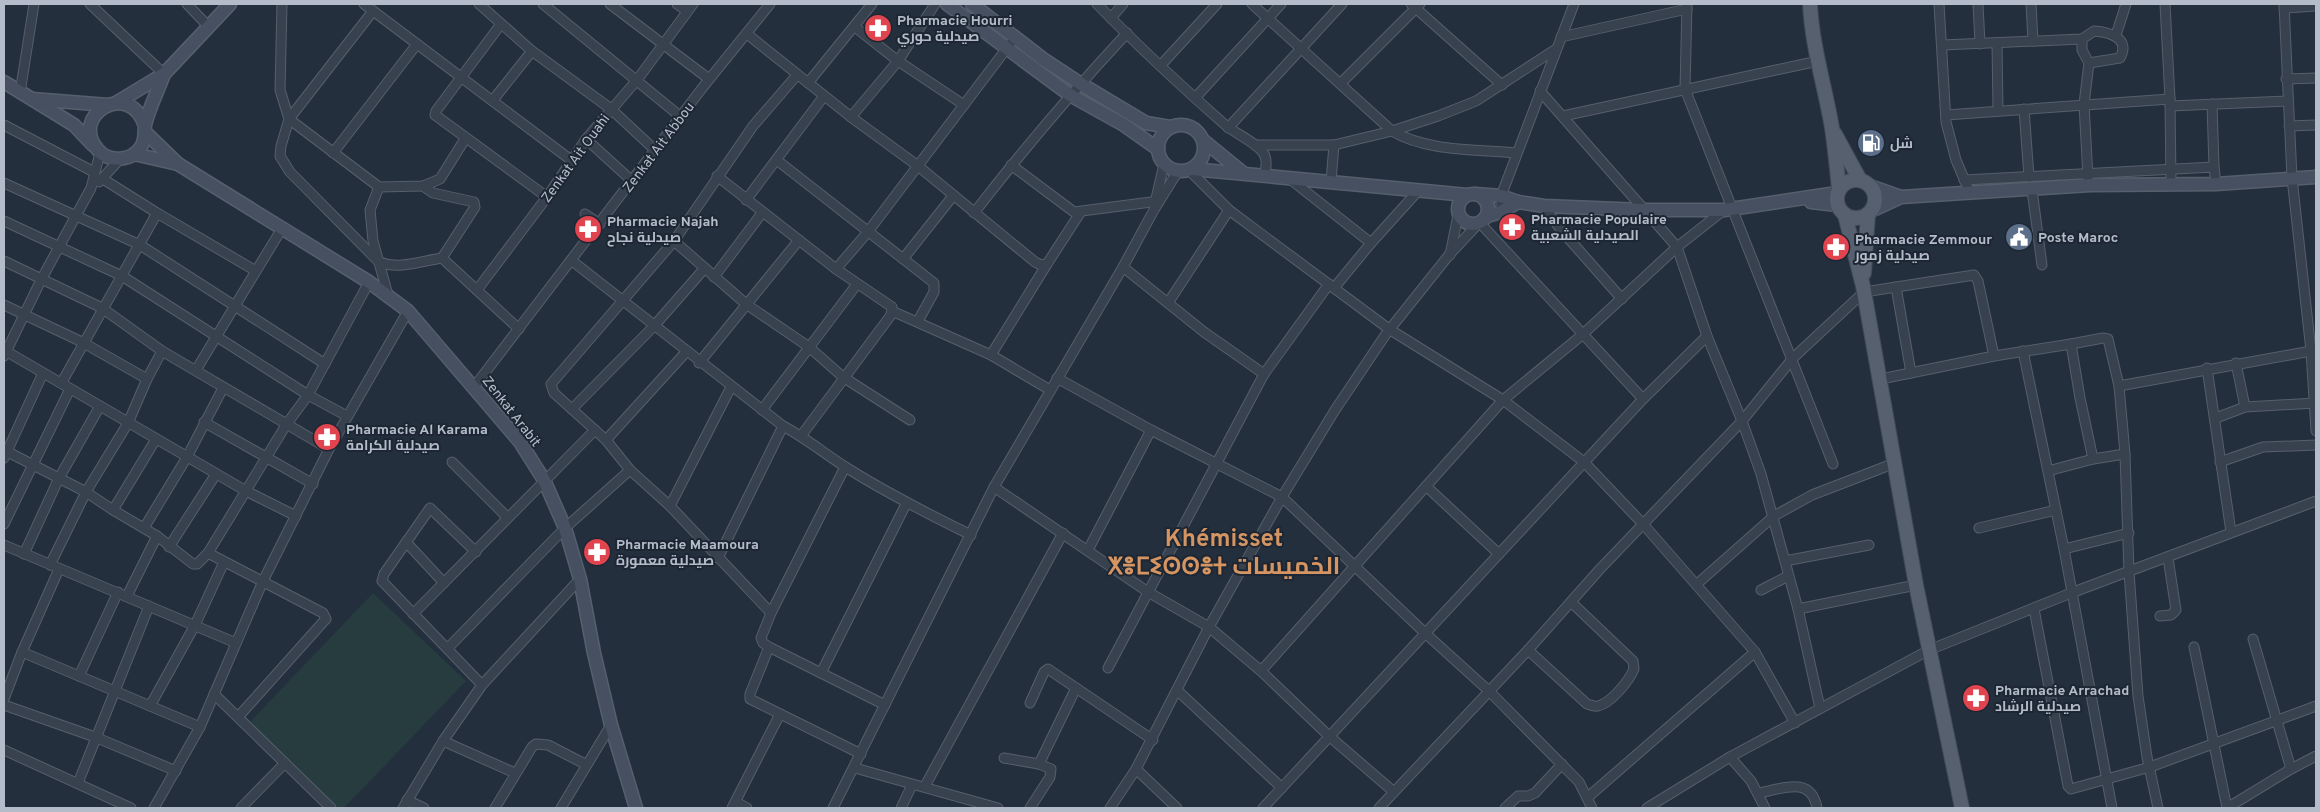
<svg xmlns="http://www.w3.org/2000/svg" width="2320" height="812" font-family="Overpass,Cairo,'Noto Sans Tifinagh',sans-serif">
	<rect width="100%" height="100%" fill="#242f3e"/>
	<path fill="#263c3f" d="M373,593L466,681L344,808H338L249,723Z"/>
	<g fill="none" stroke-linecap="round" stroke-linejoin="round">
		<g stroke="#565f6c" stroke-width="11">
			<g id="street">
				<path d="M90,4L164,74"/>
				<path d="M187,4L208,26"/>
				<path d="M282,4L280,90L289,119L379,187L423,186L440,179L465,139"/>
				<path d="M364,4L571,160"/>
				<path d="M479,4L532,51L611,109L655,150"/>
				<path d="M543,4L681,117"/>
				<path d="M610,4L709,79"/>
				<path d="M677,4L687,11"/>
				<path d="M1097,4C1137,45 1180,85 1223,123C1234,133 1250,139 1261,150C1268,157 1267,166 1264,175"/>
				<path d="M1252,4L1392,131C1428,152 1476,149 1516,153"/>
				<path d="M1411,4L1502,85"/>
				<path d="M1687,4L1685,89L1833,464"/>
				<path d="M1939,4L1946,122L1956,160L1970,193"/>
				<path d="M1978,4L1980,44"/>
				<path d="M2031,4L2033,41"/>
				<path d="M2165,4L2170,99L2171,184"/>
				<path d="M2284,4L2292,178L2311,351L2316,431"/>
				<path d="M2284,8L2316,6"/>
				<path d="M373,11L289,119L281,146L280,156L290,172L379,262C400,270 421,261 442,258L475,207L474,202L433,193L423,186"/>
				<path d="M1111,18L1123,4"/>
				<path d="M501,24L436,111L435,115L547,197"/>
				<path d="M855,27L898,61L964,105"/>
				<path d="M747,34L851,117L918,166L1035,262L1041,265L1047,264L1080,213"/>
				<path d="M2116,35L2126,4"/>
				<path d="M1561,37L1687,9"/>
				<path d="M2082,39V50L2089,63L2084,104L2088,178"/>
				<path d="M1997,43L1998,111"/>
				<path d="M1942,45L2082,39L2094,31C2109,32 2131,38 2120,58L2089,63"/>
				<path d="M1161,65L1217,4"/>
				<path d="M2286,79L2316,78"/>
				<path d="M808,83L872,4"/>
				<path d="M1341,83L1420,4"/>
				<path d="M1540,91L1677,247L1707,336L1742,421L1761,474L1798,609L1820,708"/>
				<path d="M20,93L34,4"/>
				<path d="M1195,98L1281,4"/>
				<path d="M493,100L532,51"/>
				<path d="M2212,104L2214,167"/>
				<path d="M2170,106L2288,101"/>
				<path d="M2024,109L2029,177"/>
				<path d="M1946,115L2170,99"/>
				<path d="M1563,116L1818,61"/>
				<path d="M851,117L898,61L935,4"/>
				<path d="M4,125L94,172"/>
				<path d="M2289,126L2316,125"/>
				<path d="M1228,128L1342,4"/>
				<path d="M586,139L631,180"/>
				<path d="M1255,145H1334L1392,131L1438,116L1476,101L1556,49"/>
				<path d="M333,153L417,44"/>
				<path d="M778,161L934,283V292L918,321"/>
				<path d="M1011,165L1074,212L1159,201"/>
				<path d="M1189,170L1229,210L1389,329L1503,400L1584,462L1643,524L1755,652L1795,723"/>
				<path d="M717,176L836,269L892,307L891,315L801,436"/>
				<path d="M103,179L157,213"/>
				<path d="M1290,179L1371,243"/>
				<path d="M1964,180L2214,167L2216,184"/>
				<path d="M1331,181L1334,145"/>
				<path d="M99,182L120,159"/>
				<path d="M4,183L140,245L325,364"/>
				<path d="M379,187L370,210L373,241L388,295"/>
				<path d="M2032,190L2042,265"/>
				<path d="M746,200L824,96"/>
				<path d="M1155,203L1164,164"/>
				<path d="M1544,206L1561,230L1622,299"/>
				<path d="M1501,212V196L1574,4"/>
				<path d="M974,213C1022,151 1073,91 1127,33"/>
				<path d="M585,214L600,224"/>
				<path d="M4,221L122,276L308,395L347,416"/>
				<path d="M1480,223L1643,399"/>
				<path d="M674,241L746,304L809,347L843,377L910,420"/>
				<path d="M1450,255L1458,215"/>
				<path d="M442,258L519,329"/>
				<path d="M903,259L953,196"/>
				<path d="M571,260L783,426C806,438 825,454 847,468C887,493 928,514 971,535"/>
				<path d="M4,261L102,308L162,351L329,449"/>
				<path d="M1123,267L1204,332L1264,374"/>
				<path d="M836,269L867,233L1010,44"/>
				<path d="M714,277L762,213"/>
				<path d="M1896,287L1911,373"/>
				<path d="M1334,288L1371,243L1418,191"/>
				<path d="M477,290L547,197L586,139L637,80L693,4"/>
				<path d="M1168,303L1229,210"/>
				<path d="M4,305L82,342L147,379"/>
				<path d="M892,311L991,355L1050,390"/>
				<path d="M2071,344L2103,338L2108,339L2119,386L2125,454L2129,572L2138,696L2147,757L2158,808"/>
				<path d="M4,350L246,491L296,516"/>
				<path d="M2023,351L2064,549L2112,808"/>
				<path d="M991,355L1047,264"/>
				<path d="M4,356L41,280L91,188L100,153"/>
				<path d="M699,363L799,240"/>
				<path d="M2236,363L2245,407"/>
				<path d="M2207,368L2231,532"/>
				<path d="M196,370L281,230"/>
				<path d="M1057,378L1151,430L1282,497L1425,633L1489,691L1579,782L1592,808"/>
				<path d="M1881,379L1994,356L2071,344L2080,398L2093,459"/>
				<path d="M62,382L157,213L256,271"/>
				<path d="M2119,386L2311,351"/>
				<path d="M474,387L703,87L770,4"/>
				<path d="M572,409L654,326L704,269"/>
				<path d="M762,410L857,284"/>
				<path d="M2216,418L2245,407L2315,403"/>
				<path d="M204,422L313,484"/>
				<path d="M606,440L687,351"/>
				<path d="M4,450L86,492L113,510L157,536L193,564H197L208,553L323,613L326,619L324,621L238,717"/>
				<path d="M4,458L43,373"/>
				<path d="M452,462L507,517"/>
				<path d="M2220,462L2263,447L2316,445"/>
				<path d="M845,467L771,613L761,638L763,643L769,647L885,705"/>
				<path d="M2048,471L2093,459L2125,454"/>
				<path d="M1426,486L1499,554"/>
				<path d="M994,487L1148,592L1209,627L1261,671L1329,736L1394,792"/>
				<path d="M670,506L731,387"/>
				<path d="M113,510L156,439"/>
				<path d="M4,524L70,389"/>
				<path d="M144,528L187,457L223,388"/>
				<path d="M1979,528L2056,510"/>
				<path d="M406,542L444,583"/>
				<path d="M4,545L236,643"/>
				<path d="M169,547L216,474"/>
				<path d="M2064,549L2129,533"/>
				<path d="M1088,550L1151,430"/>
				<path d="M476,552L430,508L384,574L382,581L482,685"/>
				<path d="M208,553L286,425L308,395L369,282"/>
				<path d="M24,554L59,478L100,406"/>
				<path d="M718,558L783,426"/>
				<path d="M1785,561L1869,545"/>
				<path d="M50,565L86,492L128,423L147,379L162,351"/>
				<path d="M1697,584L1774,516L1812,495L1895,463"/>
				<path d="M1761,590L1788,576"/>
				<path d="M127,596L157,536"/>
				<path d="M1798,609L1916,585"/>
				<path d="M2034,609L2068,786L2071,789L2150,767L2316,706"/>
				<path d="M771,613L670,506L630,470L606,440L554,393L551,384L674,241L753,126L797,75"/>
				<path d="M413,614L595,430"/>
				<path d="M2160,616L2171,615L2176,610L2168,558"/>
				<path d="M2253,639L2291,769"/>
				<path d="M769,647L750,694V699L861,754"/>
				<path d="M2194,647L2227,808"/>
				<path d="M448,648L565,528L630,470"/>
				<path d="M1528,650L1587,704C1591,705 1594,707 1598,706C1611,703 1629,681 1634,669L1633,661L1571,602"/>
				<path d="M22,652L200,727"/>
				<path d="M1108,668L1264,374L1329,284"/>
				<path d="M1261,671L1503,400L1582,335L1677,247L1724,210"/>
				<path d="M821,673L906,504"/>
				<path d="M79,676L118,592"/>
				<path d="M1178,691L1282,788"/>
				<path d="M214,694L331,808"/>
				<path d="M4,699L22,652L59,569"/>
				<path d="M1030,703L1044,672L1048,669L1153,740"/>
				<path d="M4,705L95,737L176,771"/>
				<path d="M150,706L195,625L224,562"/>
				<path d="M443,741L515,773"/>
				<path d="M4,750L131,808"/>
				<path d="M1730,757L1751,781L1765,808"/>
				<path d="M1004,758L1039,764L1051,769L1050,777L1030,808"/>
				<path d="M1039,764L1076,688"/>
				<path d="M855,768L998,808"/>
				<path d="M1136,769L1177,808"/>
				<path d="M78,783L149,606"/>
				<path d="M925,786L1063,533"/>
				<path d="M1758,793C1782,789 1811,775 1817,808"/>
				<path d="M1588,797L1755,652"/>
				<path d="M407,800L424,808"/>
				<path d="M736,802L747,808"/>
				<path d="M154,808L200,727L263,581L329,449L408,311"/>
				<path d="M241,808L285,763"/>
				<path d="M403,808L443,741L482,685L580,579"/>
				<path d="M495,808L532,747L536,744L548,745L585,764"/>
				<path d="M561,808L611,725"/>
				<path d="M732,808L780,714"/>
				<path d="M833,808L994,487L1123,267L1155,208L1178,171"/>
				<path d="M901,808L912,785"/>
				<path d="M1110,808L1136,769L1209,627L1282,497L1335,410L1386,334L1449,255L1478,224"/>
				<path d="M1263,808L1643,399L1707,336"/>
				<path d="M1379,808L1528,650L1600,569L1742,421L1793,358L1864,292L1974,275L1978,281L1994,356"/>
				<path d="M1505,808L1518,796H1528L1535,793L1562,764"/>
				<path d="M1647,808L1730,757L1929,650L2071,593L2316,501"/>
				<path d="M2227,808L2291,769L2316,756"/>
			</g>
		</g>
		<g stroke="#565f6c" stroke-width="15">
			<g id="secondary">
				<path d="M947,4L1070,95L1124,125L1158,149"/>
				<path d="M972,4L1043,59L1081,84L1146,123L1170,127"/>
				<path d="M4,82L74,125L93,145"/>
				<path d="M32,99L108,105"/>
				<path d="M116,103L164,74L230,4"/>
				<circle cx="1181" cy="148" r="23"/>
				<path d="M145,126C129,78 68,116 98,150C109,163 132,161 141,147C146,139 144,133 145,125C149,108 158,91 164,74"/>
				<path d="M146,133L178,164L369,282L408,311L520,442L544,480L565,528L580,579L594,653L611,725L636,808"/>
				<path d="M1204,141L1242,172"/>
				<path d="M134,154L178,164"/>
				<path d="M1192,169L1467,195"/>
				<path d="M1870,186L1901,197"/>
				<circle cx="1473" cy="209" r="15"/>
				<path d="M1475,194L1501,196L1518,202L1544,206L1643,210H1724L1837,193"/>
				<path d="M1811,202L1837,205"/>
				<path d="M1871,211L1901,197L2090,185L2216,184L2316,177"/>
				<path d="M1487,216L1501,212L1518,202"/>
			</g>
		</g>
		<g stroke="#414a57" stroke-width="16">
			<g id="primary">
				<path d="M1810,4C1812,46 1825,87 1832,128C1835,148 1837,169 1839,189"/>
				<path d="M1835,134L1860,180"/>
				<circle cx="1856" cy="199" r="19"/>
				<path d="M1845,215L1863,286L1916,585L1962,808"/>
				<path d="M1864,273L1868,214"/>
			</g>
		</g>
		<use href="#street" stroke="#38414e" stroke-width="9"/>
		<use href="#secondary" stroke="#465061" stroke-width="12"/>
		<use href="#primary" stroke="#56606e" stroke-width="14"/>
	</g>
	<defs>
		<g id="pharmacy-disc" transform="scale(1.4375)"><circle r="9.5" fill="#e0444e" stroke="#1d2633"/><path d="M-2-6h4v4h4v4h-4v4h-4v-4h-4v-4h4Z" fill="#fff"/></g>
		<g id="fuel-disc" transform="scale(1.4375)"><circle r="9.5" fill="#5c6f8a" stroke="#1d2633"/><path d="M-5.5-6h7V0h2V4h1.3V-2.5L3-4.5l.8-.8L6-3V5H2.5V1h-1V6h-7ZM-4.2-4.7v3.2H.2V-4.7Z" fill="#fff"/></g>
		<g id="civic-disc" transform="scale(1.4375)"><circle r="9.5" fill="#5c6f8a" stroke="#1d2633"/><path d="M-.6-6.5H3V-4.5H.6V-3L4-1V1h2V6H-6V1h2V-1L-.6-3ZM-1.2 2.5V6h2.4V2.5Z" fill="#fff"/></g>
	</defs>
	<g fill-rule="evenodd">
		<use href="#pharmacy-disc" x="878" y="28"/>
		<use href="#fuel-disc" x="1871" y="143"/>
		<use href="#pharmacy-disc" x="1512" y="227"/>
		<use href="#pharmacy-disc" x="588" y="229"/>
		<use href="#civic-disc" x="2019" y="237"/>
		<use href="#pharmacy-disc" x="1836" y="247"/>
		<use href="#pharmacy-disc" x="327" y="437"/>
		<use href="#pharmacy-disc" x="597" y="552"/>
		<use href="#pharmacy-disc" x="1976" y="698"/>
	</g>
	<g text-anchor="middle" stroke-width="4" stroke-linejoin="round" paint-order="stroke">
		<g font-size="14" font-weight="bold" fill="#b4bcc9" stroke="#1d2633" text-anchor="start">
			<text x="897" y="25">Pharmacie Hourri<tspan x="897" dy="16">صيدلية حوري</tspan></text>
			<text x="1890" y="148">شل</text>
			<text x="1531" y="224">Pharmacie Populaire<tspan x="1531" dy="16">الصيدلية الشعبية</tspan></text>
			<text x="607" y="226">Pharmacie Najah<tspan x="607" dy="16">صيدلية نجاح</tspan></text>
			<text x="2038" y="242">Poste Maroc</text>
			<text x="1855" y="244">Pharmacie Zemmour<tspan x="1855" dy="16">صيدلية زمور</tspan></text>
			<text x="346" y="434">Pharmacie Al Karama<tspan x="346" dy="16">صيدلية الكرامة</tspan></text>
			<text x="616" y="549">Pharmacie Maamoura<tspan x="616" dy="16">صيدلية معمورة</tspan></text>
			<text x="1995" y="695">Pharmacie Arrachad<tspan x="1995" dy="16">صيدلية الرشاد</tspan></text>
		</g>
		<g font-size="14" fill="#b4bcc9" stroke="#1d2633">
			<text transform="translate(658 147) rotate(-53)" y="5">Zenkat Ait Abbou</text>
			<text transform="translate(575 158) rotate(-54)" y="5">Zenkat Ait Ouahi</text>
			<text transform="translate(512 411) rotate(52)" y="5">Zenkat Arabit</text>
		</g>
		<g font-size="24" font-weight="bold" fill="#d59563" stroke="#1d2633">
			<text x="1224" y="546">Khémisset<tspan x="1224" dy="28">ⵅⴻⵎⵉⵙⵙⴻⵜ الخميسات</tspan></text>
		</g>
	</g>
	<rect width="2320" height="812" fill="none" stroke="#b4bcc9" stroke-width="10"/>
</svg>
